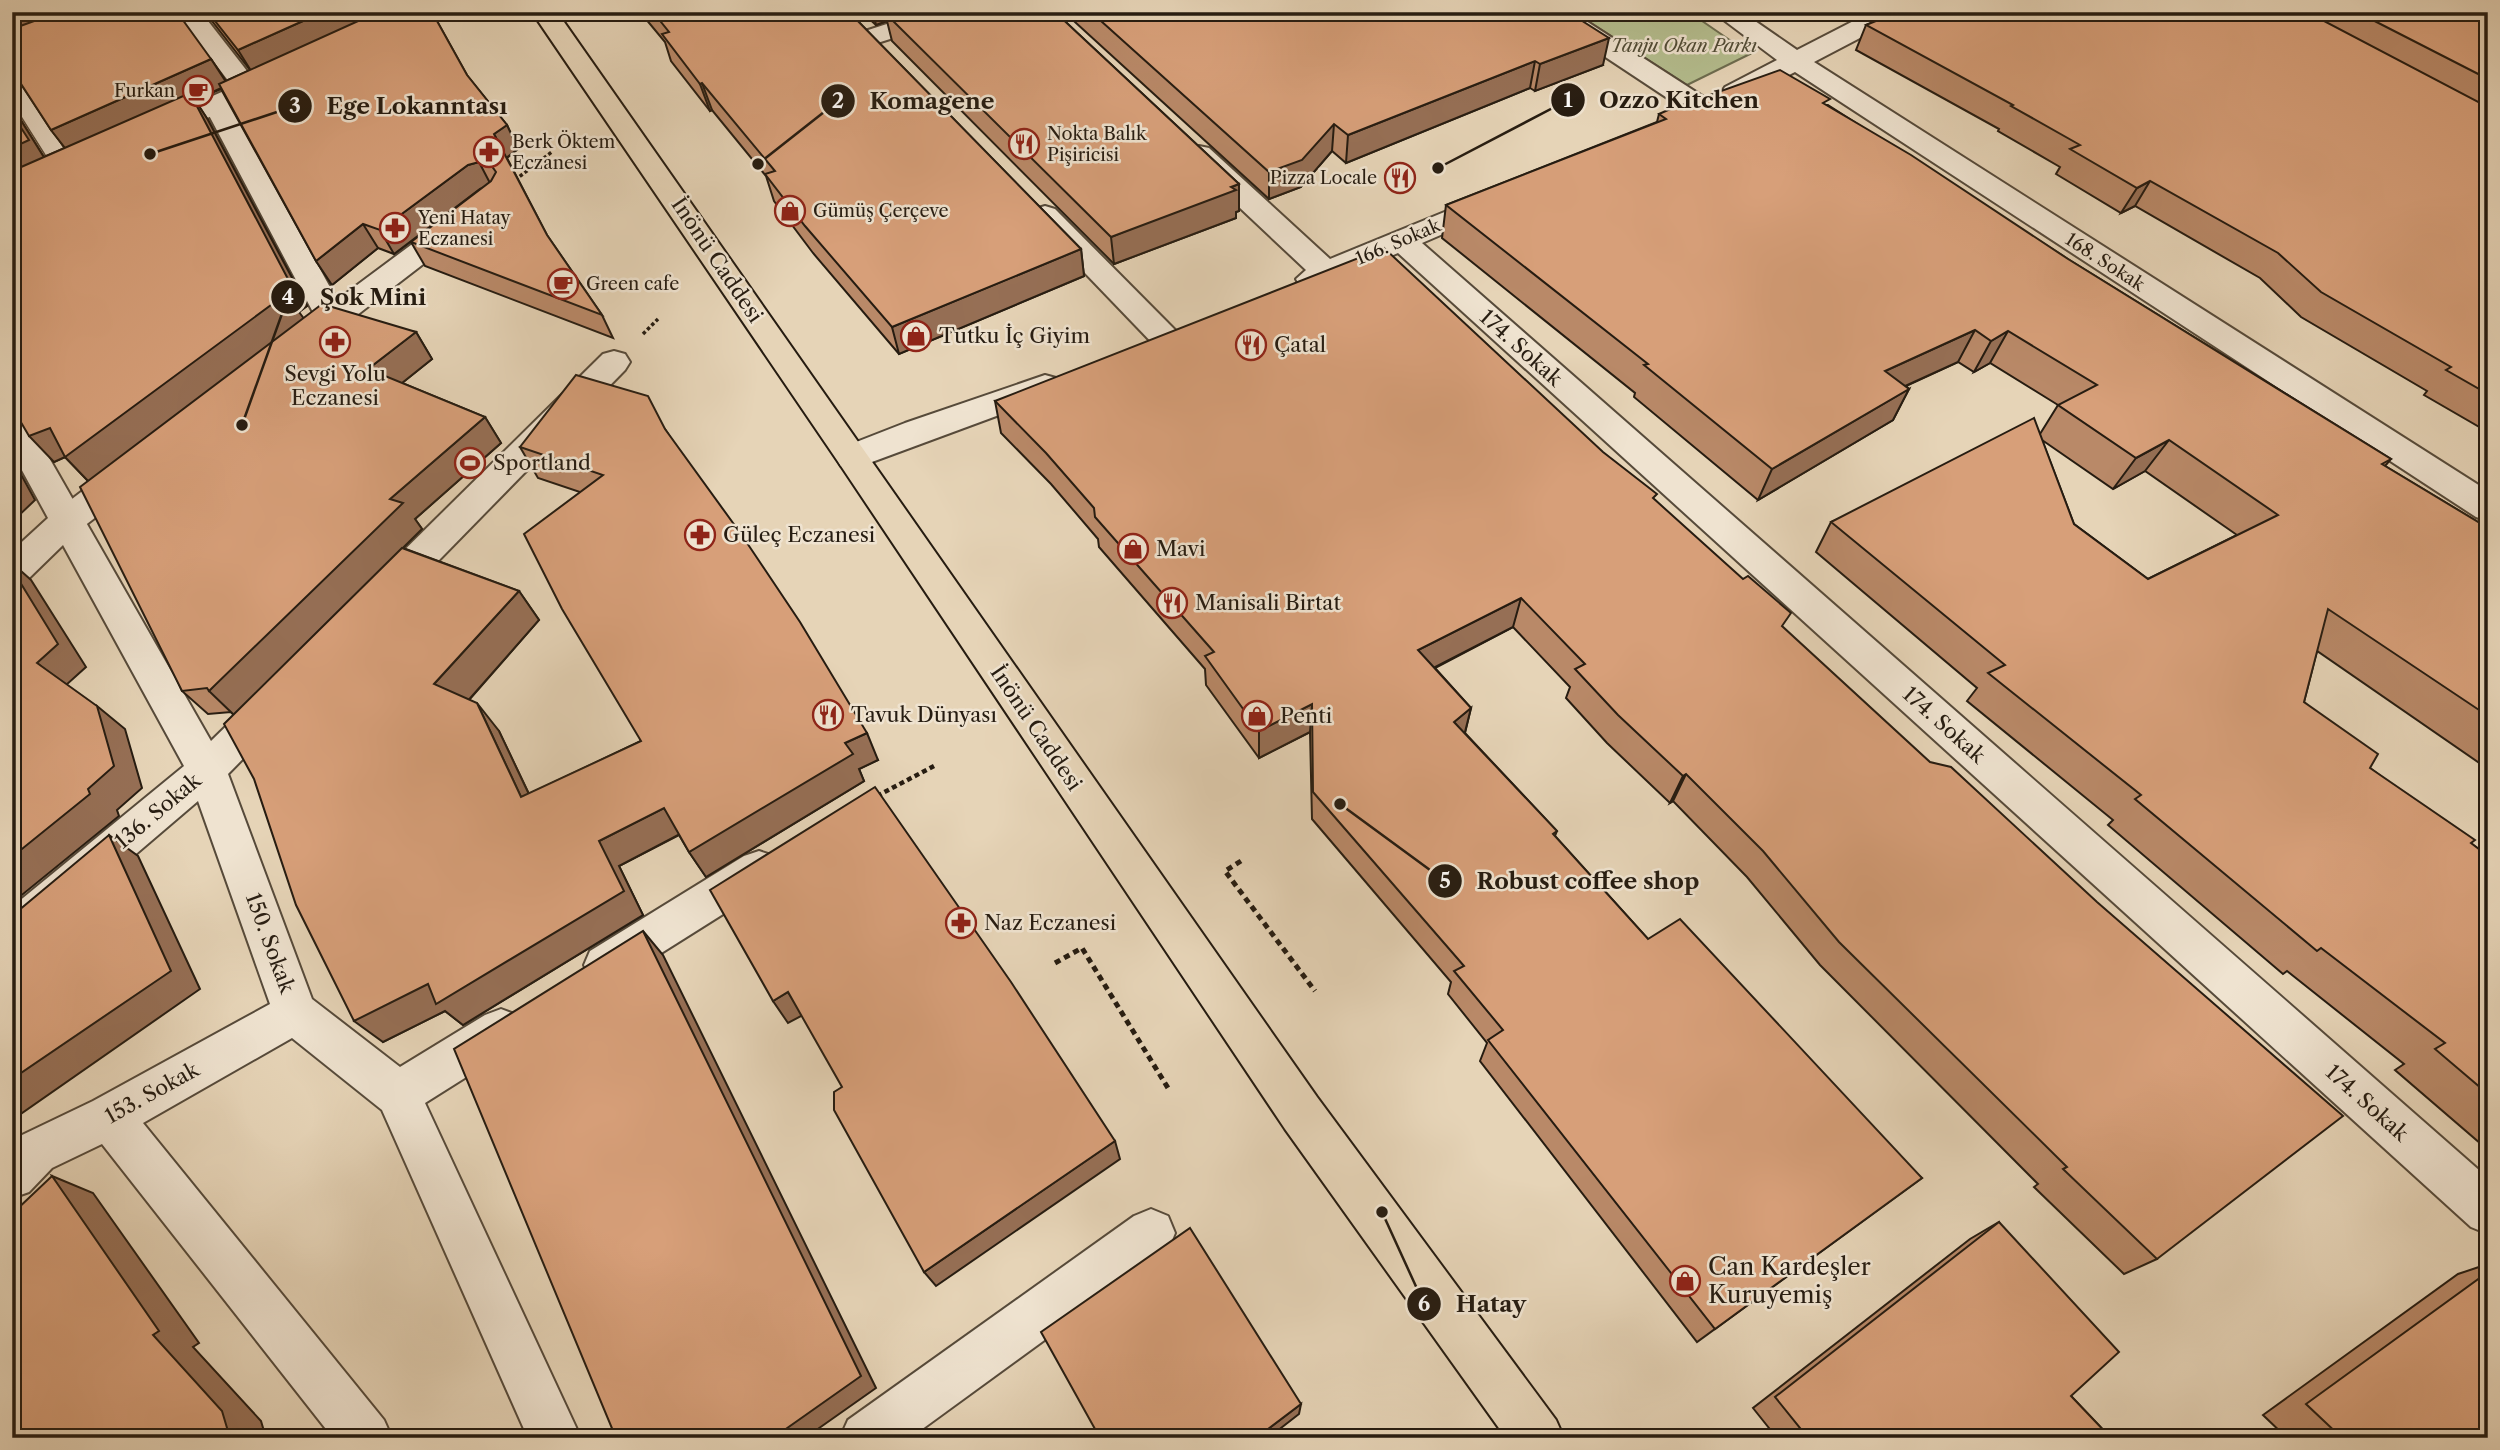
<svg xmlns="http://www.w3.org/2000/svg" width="2500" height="1450" font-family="'Libre Caslon Text',serif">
	<rect width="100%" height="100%" fill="#e6d4b7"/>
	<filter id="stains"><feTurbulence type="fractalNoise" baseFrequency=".00286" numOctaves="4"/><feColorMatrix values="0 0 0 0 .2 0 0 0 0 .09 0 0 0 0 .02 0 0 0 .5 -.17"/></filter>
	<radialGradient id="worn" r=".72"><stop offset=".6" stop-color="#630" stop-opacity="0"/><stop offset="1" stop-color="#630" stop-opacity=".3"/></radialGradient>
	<path fill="#b4bd8e" stroke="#6d6c50" stroke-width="2" d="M1574,12H1689L1750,54L1687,85Z"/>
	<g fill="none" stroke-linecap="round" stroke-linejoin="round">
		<g stroke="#564a3a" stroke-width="3">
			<path id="service" d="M12,78L19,80L78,171L75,176H59L56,171L12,101Z"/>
		</g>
		<g stroke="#564a3a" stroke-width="4">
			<g id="pedestrian">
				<path d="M176,12H201L261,89L257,95L248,97L239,95Z"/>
				<path d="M216,96L226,98L229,104L337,300L450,216L460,213L470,216L475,222L470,228L313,349L302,353L291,349L286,342L291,335L315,316L203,104L206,98Z"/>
				<path d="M131,460L143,463L148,472L143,481L79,530L67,534L55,530L50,521L55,512L119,463Z"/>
			</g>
		</g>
		<g stroke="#564a3a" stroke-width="4">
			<g id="minor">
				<path d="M924,12H963L960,17L871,45L862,42L858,37L862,32Z"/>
				<path d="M1542,12H1572L1713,103L1716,109L1713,115L1703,117L1693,115L1545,17Z"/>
				<path d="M1713,12H1742L1797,50L1871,12H1903L1900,17L1814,62L2488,491V521L2476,517L1795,72C1775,82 1747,104 1725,99L1721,93L1725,87L1777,60Z"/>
				<path d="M274,69L283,71L287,77L283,83L164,138L154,140L144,138L140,132L144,126Z"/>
				<path d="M1199,146L1209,148L1330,259L1481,197L1491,194L1501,197L1505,203L1501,209L1422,243L2488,1178V1234L2471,1227L1398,253L1322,286L1311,289L1300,286L1296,279L1306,270L1189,160L1185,154L1189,148Z"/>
				<path d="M1045,206L1055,209L1181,336L1186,343L1181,350L1170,354L1159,350L1035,221L1031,215L1035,209Z"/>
				<path d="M614,351L625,354L630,362L625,370L399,601L386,605L373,601L368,591L373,581L603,354Z"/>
				<path d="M1045,375L1056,378L1061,386L1056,394L853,469L841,466L836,457L841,448L905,423Z"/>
				<path d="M12,410L24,414L211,741L259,694L272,689L285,694L291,705L285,716L228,774L312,999L400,1067L485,1015L501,1009L517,1015L523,1030L517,1045L425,1103L581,1438H528L382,1110L292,1038L143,1123L384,1420L392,1438H333L102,1144L52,1168L29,1192L12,1198V1142L20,1136L93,1101L270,1004L198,801L27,947L12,952V907L184,766L63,545L25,582L12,586V551L48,518L12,452Z"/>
				<path d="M759,851L774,856L780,869L774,882L620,979L605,985L590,979L584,965L590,951L744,856Z"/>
				<path d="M1151,1209L1168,1216L1175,1233L1168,1250L910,1438H840L848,1420L1134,1216Z"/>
			</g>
		</g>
		<g stroke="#261c11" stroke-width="4">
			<path id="primary" d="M532,12H557L1317,1097L1556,1420L1564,1438H1506L1285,1129L841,466Z"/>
		</g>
		<g stroke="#261c11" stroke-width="3.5" stroke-dasharray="3.5 2.5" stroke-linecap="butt">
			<path d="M515,180L553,151"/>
			<path d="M643,334L658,319"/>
		</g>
		<path stroke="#261c11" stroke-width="4.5" stroke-dasharray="5 3.5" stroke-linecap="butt" d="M877,796L934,766"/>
		<g stroke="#261c11" stroke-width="5" stroke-dasharray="6 4.5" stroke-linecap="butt">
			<path d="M1241,861L1225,871L1315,991"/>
			<path d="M1055,963L1082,948L1168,1088"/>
		</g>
		<use href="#service" fill="#efe3d0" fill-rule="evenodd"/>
		<use href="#pedestrian" fill="#efe3d0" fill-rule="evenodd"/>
		<use href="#minor" fill="#efe3d0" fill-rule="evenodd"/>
		<use href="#primary" fill="#e6d4b7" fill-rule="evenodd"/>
	</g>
	<g fill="#b98968" stroke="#261c11" stroke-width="2" fill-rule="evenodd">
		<path d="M12,12L211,59L226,81L250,70L205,12H432L467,75L507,125L518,149L507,158L547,235L602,315L613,338L425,266L411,242L483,188L394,254L378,248L332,285L316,261L221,89L195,100L208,120L307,306L299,312L303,319L416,332L432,359L402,383L485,417L501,443L415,519L422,529L403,548L519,591L539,620L469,700L499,731L529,794L641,741L580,492L538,478L520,447L665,429L878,760L859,769L864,781L706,877L689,852L679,835L619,866L643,915L463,1025L445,1011L383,1042L234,715L231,712L208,714L182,691L88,481L65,457L54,462L12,408V106L44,157L65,148L51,130L17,78L12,76Z"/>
		<path d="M640,12H849L1081,249L1084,276L899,354L813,253L774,201L766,176L712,110L710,111L671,61L665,42Z"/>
		<path d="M862,12H1055L1239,184V211L1236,212V218L1114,264L892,41L887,21L876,25Z"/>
		<path d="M1064,12H1568L1603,65L1535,91L1530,88L1346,163L1332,151L1301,187L1269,199Z"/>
		<path d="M1898,12H2488V432L2424,395L2427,391L2301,317L2260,278L2135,206L2121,213L2056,174L2060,167L1998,131L1999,129L1856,50L1866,25Z"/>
		<path d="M1828,105L2068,259L2391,459L2385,466L2488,528V769L2317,651L2304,702L2370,768L2488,856V1150L2395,1070L2404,1064L2287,971L2283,974L2108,825L2113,820L1967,701L1977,688L1816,552L1831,522L2040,434L2058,405L1990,363L1974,372L1958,362L1906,386L1909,389L1893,420L1758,500L1634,397L1635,393L1442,238L1446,205L1657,122L1659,114ZM2042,440L2113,489L2145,471L2237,535L2148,579L2074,524Z"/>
		<path d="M995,401L1655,500L1783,628L2157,1259L2124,1274L2034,1187L2038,1184L1820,965L1747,877L1673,801L1670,803L1607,743L1566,698L1570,687L1513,627L1435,668L1471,708L1465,733L1557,831L1555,836L1648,939L1922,1178L1697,1342L1480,1061L1487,1043L1448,994L1451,982L1312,819L1310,732L1259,758L1206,685L1205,669L1099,547L1098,539L1051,484L1001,433Z"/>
		<path d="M1999,1222L2071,1396L2111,1438H1777L1753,1408L1970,1239Z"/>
		<path d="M2488,1264V1438H2287L2263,1415L2458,1274Z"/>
	</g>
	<g fill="#966f55" stroke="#261c11" stroke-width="2">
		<path d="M12,12H61L12,41Z"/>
		<path d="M323,12H388L253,74L238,50Z"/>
		<path d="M873,12H915L886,14L887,21L876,25Z"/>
		<path d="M1609,38L1603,65L1535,91L1540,64Z"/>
		<path d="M211,59L228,85L195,100L208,120L307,306L299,312L305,320L90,483L65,457L54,462L29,436L72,157L51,130Z"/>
		<path d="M1535,61L1530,88L1346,163L1348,135Z"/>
		<path d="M702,83L712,110L710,111L700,84Z"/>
		<path d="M12,106L50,167L12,184Z"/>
		<path d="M1334,124L1332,151L1301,187L1269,199V172Z"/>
		<path d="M507,125L518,149L506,158L494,134Z"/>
		<path d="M479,162L491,185L480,189L394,254L380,230L468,165Z"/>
		<path d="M2150,181L2135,206L2121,213L2137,188Z"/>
		<path d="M1239,184V211L1236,212V218L1114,264L1111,237Z"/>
		<path d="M363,224L378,248L332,285L316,261Z"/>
		<path d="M1081,249L1084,276L899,354L892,327Z"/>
		<path d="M1975,330L1958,362L1870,402L1885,371Z"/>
		<path d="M2008,331L1990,363L1974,372L1991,341Z"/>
		<path d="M416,332L432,359L387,395L368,369Z"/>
		<path d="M1909,389L1893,420L1758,500L1772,469Z"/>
		<path d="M485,417L501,443L415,519L422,529L234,715L209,691L390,499Z"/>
		<path d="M2169,440L2145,471L2113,489L2136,458Z"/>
		<path d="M12,458L35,500L12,522Z"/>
		<path d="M12,563L31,580L86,667L65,686L37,663L12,569Z"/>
		<path d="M519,591L539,620L458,712L434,684Z"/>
		<path d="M1521,598L1513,627L1414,678L1418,650Z"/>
		<path d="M477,703L499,731L543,824L521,797Z"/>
		<path d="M1312,704L1310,732L1259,758V731Z"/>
		<path d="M97,706L125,729L142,788L117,810L119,816L12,903V857L88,789Z"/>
		<path d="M1471,708L1464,736L1454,722Z"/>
		<path d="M867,733L878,760L859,769L864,781L706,877L689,852L845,743Z"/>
		<path d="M1686,774L1673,801L1670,803L1683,776Z"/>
		<path d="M664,808L682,833L619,866L643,915L463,1025L445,1011L383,1042L354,1021L599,841Z"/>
		<path d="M109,835L138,856L200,989L12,1120V1079Z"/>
		<path d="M643,931L663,955L876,1388L805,1438H773Z"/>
		<path d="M788,992L803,1015L788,1023L773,1001Z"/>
		<path d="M1115,1141L1120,1159L936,1286L924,1272Z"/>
		<path d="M52,1176L93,1193L199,1343L193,1347L261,1421L266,1438H230L153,1335Z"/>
		<path d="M1301,1404L1299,1414L1268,1438H1256Z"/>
	</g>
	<g fill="#d79f79" stroke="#261c11" stroke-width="2">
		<path d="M59,12H177L211,59L51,130L12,70V29Z"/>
		<path d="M208,12H323L238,50Z"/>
		<path d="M378,12H432L467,75L507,125L494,134L547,235L602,315L411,242L491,181L496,172L491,165L479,162L468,165L380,230L363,224L316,261L219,84Z"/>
		<path d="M653,12H849L1081,249L892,327L805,226L765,174L775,171L702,83L700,84L662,34L669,32Z"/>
		<path d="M893,12H1055L1239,184L1231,187L1236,190L1111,237L886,14Z"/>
		<path d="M1091,12H1568L1609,38L1540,64L1535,61L1348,135L1334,124L1302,160L1269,172Z"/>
		<path d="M1898,12H2307L2488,107V394L2446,370L2451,367L2321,292L2278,253L2150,181L2137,188L2070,149L2080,145L2011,106L2013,105L1866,25Z"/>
		<path d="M2357,12H2488V79Z"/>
		<path d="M1780,70L1830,99L1823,103L1911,155L2068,259L2391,459L2382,464L2488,528V716L2328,609L2304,702L2378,754L2370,768L2475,840L2471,843L2488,856V1094L2435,1049L2445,1043L2321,948L2317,951L2135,799L2141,795L1988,673L2005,665L1831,522L2034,418L2074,524L2148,579L2278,515L2169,440L2136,458L2058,405L2097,385L2008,331L1991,341L1975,330L1885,371L1909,389L1772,469L1644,365L1648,364L1446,205L1666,119L1659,114L1668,110Z"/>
		<path d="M190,93L288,279L274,291L286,294L65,457L50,428L29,436L12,407V171Z"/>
		<path d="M12,114L29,140L12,148Z"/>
		<path d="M1384,248L1603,452L1657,494L1653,498L1743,579L1748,576L1791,613L1782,626L1930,762L1951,767L2097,902L2343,1116L2157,1259L2063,1169L2067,1167L1839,942L1763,851L1686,774L1683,776L1618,715L1575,669L1585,664L1521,598L1418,650L1471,708L1454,722L1557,831L1553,834L1648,939L1680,919L1922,1178L1715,1329L1488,1040L1503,1030L1454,971L1464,966L1313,792L1312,704L1259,731L1205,656L1214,652L1095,517L1094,508L1046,453L995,401Z"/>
		<path d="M322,304L416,332L368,369L485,417L390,499L403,503L209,691L207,688L182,691L80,487Z"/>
		<path d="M576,375L648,396L665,429L741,534L800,622L867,733L845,743L853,754L689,852L664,808L599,841L624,891L436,1004L428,984L354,1021L296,905L254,779L224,724L402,548L519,591L434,684L477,703L521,797L641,741L562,609L524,534L603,475L520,447Z"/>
		<path d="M12,569L58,644L37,663L97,706L114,766L88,789L90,794L12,857Z"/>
		<path d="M875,787L1011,982L1115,1141L924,1272L834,1110V1092L842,1087L788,992L773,1001L710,890Z"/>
		<path d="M109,835L171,971L12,1079V916Z"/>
		<path d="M643,931L861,1376L773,1438H616L454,1049Z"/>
		<path d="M52,1176L159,1331L153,1335L222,1411L230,1438H12V1214Z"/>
		<path d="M1999,1222L2119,1352L2071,1396L2111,1438H1808L1775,1397Z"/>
		<path d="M1190,1228L1301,1404L1256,1438H1100L1041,1332Z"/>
		<path d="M2488,1272V1438H2342L2306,1404Z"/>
	</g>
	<defs>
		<g id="cafe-ring" transform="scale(1.575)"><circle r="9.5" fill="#efe3d0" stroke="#8f2418" stroke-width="1.5"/><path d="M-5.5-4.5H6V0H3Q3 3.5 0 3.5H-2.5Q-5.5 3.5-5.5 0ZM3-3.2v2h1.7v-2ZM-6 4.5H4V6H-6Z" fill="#8f2418"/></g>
		<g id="restaurant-ring" transform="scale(1.575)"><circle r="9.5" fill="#efe3d0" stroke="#8f2418" stroke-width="1.5"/><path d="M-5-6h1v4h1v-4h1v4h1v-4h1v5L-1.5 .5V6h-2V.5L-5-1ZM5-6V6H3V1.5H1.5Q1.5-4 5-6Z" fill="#8f2418"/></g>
		<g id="pharmacy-ring" transform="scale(1.575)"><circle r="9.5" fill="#efe3d0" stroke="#8f2418" stroke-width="1.5"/><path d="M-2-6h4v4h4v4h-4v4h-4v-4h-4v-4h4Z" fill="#8f2418"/></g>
		<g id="shop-ring" transform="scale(1.575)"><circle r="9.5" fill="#efe3d0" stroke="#8f2418" stroke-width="1.5"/><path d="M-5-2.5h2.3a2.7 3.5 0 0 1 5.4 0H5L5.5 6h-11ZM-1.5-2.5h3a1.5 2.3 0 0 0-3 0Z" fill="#8f2418"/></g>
		<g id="stadium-ring" transform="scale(1.575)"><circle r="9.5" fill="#efe3d0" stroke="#8f2418" stroke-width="1.5"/><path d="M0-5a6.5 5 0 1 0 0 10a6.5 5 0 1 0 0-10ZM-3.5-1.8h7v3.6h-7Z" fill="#8f2418"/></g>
	</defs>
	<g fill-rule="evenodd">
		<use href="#cafe-ring" x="198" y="91"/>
		<use href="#restaurant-ring" x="1024" y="144"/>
		<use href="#pharmacy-ring" x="489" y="152"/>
		<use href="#restaurant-ring" x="1400" y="178"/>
		<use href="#shop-ring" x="790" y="211"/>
		<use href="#pharmacy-ring" x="395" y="228"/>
		<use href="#cafe-ring" x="563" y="284"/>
		<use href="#shop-ring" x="916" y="336"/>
		<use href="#pharmacy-ring" x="335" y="342"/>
		<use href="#restaurant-ring" x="1251" y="345"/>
		<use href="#stadium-ring" x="470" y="463"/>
		<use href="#pharmacy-ring" x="700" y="535"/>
		<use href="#shop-ring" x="1133" y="549"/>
		<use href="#restaurant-ring" x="1172" y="603"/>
		<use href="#restaurant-ring" x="828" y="715"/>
		<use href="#shop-ring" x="1257" y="716"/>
		<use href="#pharmacy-ring" x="961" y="923"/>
		<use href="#shop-ring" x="1685" y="1281"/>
	</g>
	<g text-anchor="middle" stroke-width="5" stroke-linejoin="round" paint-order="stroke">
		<g font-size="18" font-style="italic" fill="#514c36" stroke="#efe3d0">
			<text x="1684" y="52">Tanju Okan Parkı</text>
		</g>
		<g font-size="18" fill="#261c11" stroke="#efe3d0" text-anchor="start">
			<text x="175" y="97" text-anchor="end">Furkan</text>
			<text x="1047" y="140">Nokta Balık<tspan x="1047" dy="21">Pişiricisi</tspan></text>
			<text x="512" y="148">Berk Öktem<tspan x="512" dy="21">Eczanesi</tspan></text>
			<text x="1377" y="184" text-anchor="end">Pizza Locale</text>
			<text x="813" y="217">Gümüş Çerçeve</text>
			<text x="418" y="224">Yeni Hatay<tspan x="418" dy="21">Eczanesi</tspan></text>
			<text x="586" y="290">Green cafe</text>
		</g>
		<g font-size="18" fill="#261c11" stroke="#efe3d0">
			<text transform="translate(1398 242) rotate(-23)" y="6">166. Sokak</text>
			<text transform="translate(2105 262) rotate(33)" y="6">168. Sokak</text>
		</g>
		<g font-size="21" fill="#261c11" stroke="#efe3d0">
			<text transform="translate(717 260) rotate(56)" y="7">İnönü Caddesi</text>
			<text transform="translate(1521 348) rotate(42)" y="7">174. Sokak</text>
			<text transform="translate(1944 725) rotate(42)" y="7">174. Sokak</text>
			<text transform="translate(1036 728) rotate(56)" y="7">İnönü Caddesi</text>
			<text transform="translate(158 811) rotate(-40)" y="7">136. Sokak</text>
			<text transform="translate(270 943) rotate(70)" y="7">150. Sokak</text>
			<text transform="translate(152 1093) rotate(-29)" y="7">153. Sokak</text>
			<text transform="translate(2367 1103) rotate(42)" y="7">174. Sokak</text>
		</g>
		<g font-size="21" fill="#261c11" stroke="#efe3d0" text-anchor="start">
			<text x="939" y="343">Tutku İç Giyim</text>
			<text x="1274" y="352">Çatal</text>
			<text x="335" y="381" text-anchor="middle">Sevgi Yolu<tspan x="335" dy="24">Eczanesi</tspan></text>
			<text x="493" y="470">Sportland</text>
			<text x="723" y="542">Güleç Eczanesi</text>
			<text x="1156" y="556">Mavi</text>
			<text x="1195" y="610">Manisali Birtat</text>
			<text x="851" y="722">Tavuk Dünyası</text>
			<text x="1280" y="723">Penti</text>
			<text x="984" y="930">Naz Eczanesi</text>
		</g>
		<g font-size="24" fill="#261c11" stroke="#efe3d0" text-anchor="start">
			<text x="1708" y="1275">Can Kardeşler<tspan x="1708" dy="28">Kuruyemiş</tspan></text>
		</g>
	</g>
	<path fill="none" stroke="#261c11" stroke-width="2.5" d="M1438 168L1568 100M758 164L838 101M150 154L295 106M242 425L288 297M1340 804L1445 881M1382 1212L1424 1304"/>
	<g fill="#261c11" stroke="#efe3d0" stroke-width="2.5">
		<circle cx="1438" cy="168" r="7"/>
		<circle cx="758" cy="164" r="7"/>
		<circle cx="150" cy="154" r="7"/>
		<circle cx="242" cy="425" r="7"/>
		<circle cx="1340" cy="804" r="7"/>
		<circle cx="1382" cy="1212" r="7"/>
		<circle cx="1568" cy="100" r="18"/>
		<circle cx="838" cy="101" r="18"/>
		<circle cx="295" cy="106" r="18"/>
		<circle cx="288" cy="297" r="18"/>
		<circle cx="1445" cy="881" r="18"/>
		<circle cx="1424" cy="1304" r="18"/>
	</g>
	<g font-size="21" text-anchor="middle" font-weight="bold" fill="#fff">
		<text x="1568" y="107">1</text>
		<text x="838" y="108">2</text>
		<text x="295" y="113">3</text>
		<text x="288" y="304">4</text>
		<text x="1445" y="888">5</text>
		<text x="1424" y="1311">6</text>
	</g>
	<g font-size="23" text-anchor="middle" font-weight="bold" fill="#261c11" stroke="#efe3d0" stroke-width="5" stroke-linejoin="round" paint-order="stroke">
		<text x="1679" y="108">Ozzo Kitchen</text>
		<text x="932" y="109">Komagene</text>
		<text x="417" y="114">Ege Lokanntası</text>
		<text x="373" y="305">Şok Mini</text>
		<text x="1588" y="889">Robust coffee shop</text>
		<text x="1491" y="1312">Hatay</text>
	</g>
	<rect width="2500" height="1450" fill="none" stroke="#e6d4b7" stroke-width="42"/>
	<rect x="14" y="14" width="2472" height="1422" fill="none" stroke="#261c11" stroke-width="3.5"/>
	<rect x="21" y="21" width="2458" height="1408" fill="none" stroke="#261c11" stroke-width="2"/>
	<rect width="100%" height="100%" filter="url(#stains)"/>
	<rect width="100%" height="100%" fill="url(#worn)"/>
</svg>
